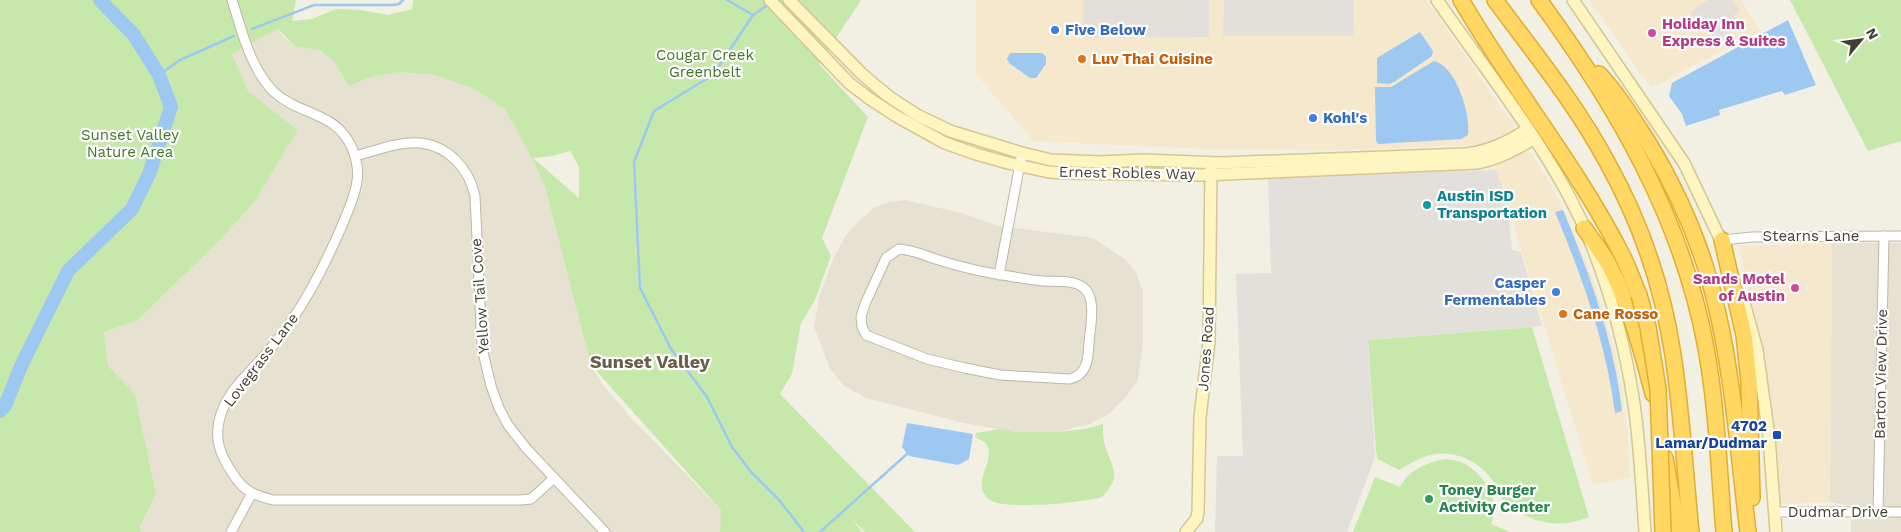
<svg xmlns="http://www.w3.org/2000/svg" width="1901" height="532" font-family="'Work Sans',sans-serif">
	<rect width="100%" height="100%" fill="#f2efe3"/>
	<g fill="#e6e1d1">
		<path d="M278,29L282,35L296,47L319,50L334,61L349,86L374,76L400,72L435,75L474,89L505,109L532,158L545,187L591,365L603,385L633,420L721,510L720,532H141L140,528L156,495L135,394L108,366L104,332L138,320L222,238L255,201L298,130L248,91L232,54Z"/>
		<path d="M906,200L965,214L998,226L1093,238L1125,259L1135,271L1143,291V342L1138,380L1126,397L1109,414L1089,424L1056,432H1015L964,423L901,407L866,398L843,385L830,368L814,327L819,297L834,257L846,235L861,219L874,208L889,202Z"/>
		<path d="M1832,243H1901V532H1851V506L1830,502Z"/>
	</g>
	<g fill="#f5e8cd">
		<path d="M976,0H1426L1512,123L1548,180L1566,214L1581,248L1595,285L1615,351L1621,383L1627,431L1630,477L1593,485L1507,203L1486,144L1346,150L1207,149L1033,141L976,74Z"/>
		<path d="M1589,0H1740L1761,31L1651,88Z"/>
		<path d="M1832,243L1830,502L1781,504L1771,393L1739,246Z"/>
	</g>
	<g fill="#c7e8ab" fill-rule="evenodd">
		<path d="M0,0H296L292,21L312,19L336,9L361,10L388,15L412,9L413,0H861L819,64L868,117L822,238L831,256L815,300L801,323L792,374L780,394L915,532H865L852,519L862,532H720L721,510L591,365L545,187L532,158L505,109L474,89L435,75L400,72L374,76L349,86L334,61L319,50L296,47L278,29L232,54L248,91L298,130L255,201L222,238L138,320L104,332L108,366L135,394L156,495L140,527L141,532H0ZM570,151L579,167V198L533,158L552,156Z"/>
		<path d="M1790,0H1901V141L1868,151Z"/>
		<path d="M1532,327L1589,517C1561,529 1530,524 1507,503C1504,501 1501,498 1499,495C1497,492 1496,488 1495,484C1482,462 1455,449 1430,455C1419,458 1408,465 1399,470L1378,459L1376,452L1368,340Z"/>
		<path d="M1103,424C1103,433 1103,442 1107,451C1115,473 1120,477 1102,497C1080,503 1015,509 994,502C988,500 983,494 982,488C980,472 995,457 986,443L975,437L976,433L1001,429L1015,432H1056L1085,429Z"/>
		<path d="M1445,459C1451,460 1456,460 1461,462C1483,472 1502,500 1491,524L1510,532H1353L1375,477L1400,487C1409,469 1427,463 1445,459Z"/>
	</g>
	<g fill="#e3e0dc">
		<path d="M1083,0H1209V37L1083,38Z"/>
		<path d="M1224,0H1354L1353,36H1223Z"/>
		<path d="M1708,0H1732L1740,11L1733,16L1740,21L1734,31L1729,29L1732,35L1711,45L1708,38L1713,36L1707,23L1700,27L1690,12Z"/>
		<path d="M1496,170L1507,203L1512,250L1521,252L1542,326L1368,340L1375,457L1347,532H1215L1217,456H1243L1236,274L1271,273L1268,177Z"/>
	</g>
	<g fill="#9dc8f1">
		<path d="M1788,20L1816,85L1785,95L1782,91L1719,110L1720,115L1686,126L1682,114L1669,96L1672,83Z"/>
		<path d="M1420,32L1433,51L1432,56L1394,82L1389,84L1377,83V58Z"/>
		<path d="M1010,53H1042L1046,57V64L1036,78H1030L1009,63L1007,59Z"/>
		<path d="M1434,61C1456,66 1471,114 1468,135L1461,139L1378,144L1376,141L1375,87H1391Z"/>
		<path d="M1563,210C1590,275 1614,341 1622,411L1615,413C1606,342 1582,277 1555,212Z"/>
		<path d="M907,423L973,434L969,459L958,465L909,456L902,447Z"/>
	</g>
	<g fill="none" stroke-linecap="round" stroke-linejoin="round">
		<g stroke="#9dc8f1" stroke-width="2.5">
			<path d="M727,0L753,15"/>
			<path d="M769,4L753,15L713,75L654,111L634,162L640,288L671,349L707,397L732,447L752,473L780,501L804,532"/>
			<path d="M252,29L314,5H392L399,4L403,0"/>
			<path d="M159,75L180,60L234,36"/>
			<path d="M820,532L907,454"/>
		</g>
		<path stroke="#9dc8f1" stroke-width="14" d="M0,411L5,406L21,366L68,271L132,209L149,174L171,107L159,75L134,35L100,0"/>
		<g stroke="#beb7a6" stroke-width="11">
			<g id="street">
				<path d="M232,0C242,31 250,68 274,92C300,116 336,111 352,148C356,157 359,171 357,181C355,197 347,213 341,228C322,271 301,312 271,348C254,369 229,388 221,414C213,438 220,455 233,474C238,482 243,488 252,493C258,496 266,498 273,500H520L531,499L553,479"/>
				<path d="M355,156C375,151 399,141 420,143C449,146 469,169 475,196L482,348L491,386L499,408L508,425L526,448L605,532"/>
				<path d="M1722,240L1752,237L1901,236"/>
				<path d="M899,249C915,250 927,257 942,261C964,268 987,273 1009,276C1020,278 1032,280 1043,281C1056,282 1073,279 1084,288C1097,299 1090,327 1089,343C1088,358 1088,374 1070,379L1000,375L965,368L927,359L866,335L862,327L861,317L865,304L886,258Z"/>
				<path d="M999,275L1022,153"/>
				<path d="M1774,512H1901"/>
				<path d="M1878,512L1884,236"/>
				<path d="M231,532L252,493"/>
			</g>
		</g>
		<g stroke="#d4c792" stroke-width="14">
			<g id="secondary">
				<path d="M770,0L849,83L870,99L896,116L945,143L976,154L1008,163L1049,172L1066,173L1201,175L1477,163C1499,159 1515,149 1534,139"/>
				<path d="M789,0L862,74L888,96L917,115L950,131L1022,153L1051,160L1099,162L1143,160L1220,163L1466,154C1490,151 1508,142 1528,129"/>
				<path d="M1437,0C1488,74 1548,146 1585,229C1609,285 1625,344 1634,404C1640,446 1642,489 1645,532"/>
				<path d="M1573,0L1684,163L1724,247"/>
				<path d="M1743,299L1757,350L1769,437L1776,532"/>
				<path d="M1186,532L1197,518L1198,512L1200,417L1209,342L1211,166"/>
			</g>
		</g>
		<g stroke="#e1ae2f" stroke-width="18">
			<g id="highway">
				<path d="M1461,0C1511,86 1576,165 1621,253C1628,266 1633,281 1639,295"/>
				<path d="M1495,0C1534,53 1576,104 1607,162C1640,221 1663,288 1673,355C1682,413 1685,473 1691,532"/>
				<path d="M1539,0C1616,105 1682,217 1706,348C1717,408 1719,471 1724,532"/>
				<path d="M1599,74C1618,94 1633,119 1648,142C1680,195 1705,253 1718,314C1734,385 1739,459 1748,532"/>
				<path d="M1584,228C1593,241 1603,253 1610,267C1630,306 1642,351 1653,394"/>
				<path d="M1722,240L1744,335L1749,381L1752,498"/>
				<path d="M1665,458L1678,532"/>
			</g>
		</g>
		<use href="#street" stroke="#fff" stroke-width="9"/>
		<use href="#secondary" stroke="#fff5c1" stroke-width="11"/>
		<use href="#highway" stroke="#ffd762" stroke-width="15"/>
		<g stroke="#e1ae2f" stroke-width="18" stroke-linecap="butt">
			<path id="highway-bridge" d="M1639,295L1648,327L1658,389L1663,532"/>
		</g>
		<use href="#highway-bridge" stroke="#ffd762" stroke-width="15"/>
	</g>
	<g fill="#3f7fe0" stroke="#fff" stroke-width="2">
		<circle cx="1055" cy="30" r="5"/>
		<circle cx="1313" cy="118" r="5"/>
		<circle cx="1556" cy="292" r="5"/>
	</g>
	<g fill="#d1479c" stroke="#fff" stroke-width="2">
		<circle cx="1652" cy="33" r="5"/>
		<circle cx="1795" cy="288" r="5"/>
	</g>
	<g fill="#e8710a" stroke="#fff" stroke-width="2">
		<circle cx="1082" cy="59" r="5"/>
		<circle cx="1563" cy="314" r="5"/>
	</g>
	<circle fill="#0f9aa8" stroke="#fff" stroke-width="2" cx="1427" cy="205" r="5"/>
	<rect fill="#1a4fb4" stroke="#fff" stroke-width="2" x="1772" y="430" width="10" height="10" rx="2.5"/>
	<circle fill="#2e9e5b" stroke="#fff" stroke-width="2" cx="1429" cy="499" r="5"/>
	<g text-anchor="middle" stroke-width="4.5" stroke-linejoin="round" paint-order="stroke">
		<g font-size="15" font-weight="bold" fill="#b23c85" stroke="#fff" text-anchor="start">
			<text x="1662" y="29">Holiday Inn<tspan x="1662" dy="17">Express &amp; Suites</tspan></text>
			<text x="1785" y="284" text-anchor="end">Sands Motel<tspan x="1785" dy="17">of Austin</tspan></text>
		</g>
		<g font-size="15" font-weight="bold" fill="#366cbe" stroke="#fff" text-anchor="start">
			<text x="1065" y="35">Five Below</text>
			<text x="1323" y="123">Kohl's</text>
			<text x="1546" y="288" text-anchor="end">Casper<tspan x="1546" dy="17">Fermentables</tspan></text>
		</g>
		<g font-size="15" fill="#3e7726" stroke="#fff">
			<text x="705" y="60">Cougar Creek<tspan x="705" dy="17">Greenbelt</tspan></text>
			<text x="130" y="140">Sunset Valley<tspan x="130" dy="17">Nature Area</tspan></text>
		</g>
		<g font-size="15" font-weight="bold" fill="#c56008" stroke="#fff" text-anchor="start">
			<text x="1092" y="64">Luv Thai Cuisine</text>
			<text x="1573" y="319">Cane Rosso</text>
		</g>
		<g font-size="15" fill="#443f33" stroke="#fff">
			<text transform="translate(1127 173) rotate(1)" y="5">Ernest Robles Way</text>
			<text x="1811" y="241">Stearns Lane</text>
			<text transform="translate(480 296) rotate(-94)" y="5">Yellow Tail Cove</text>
			<text transform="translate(1206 349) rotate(-86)" y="5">Jones Road</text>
			<text transform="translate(261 360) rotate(-53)" y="5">Lovegrass Lane</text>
			<text transform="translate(1881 374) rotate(-89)" y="5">Barton View Drive</text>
			<text x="1838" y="517">Dudmar Drive</text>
		</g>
		<g font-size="15" font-weight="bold" fill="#0d838f" stroke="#fff" text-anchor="start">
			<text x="1437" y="201">Austin ISD<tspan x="1437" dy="17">Transportation</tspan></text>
		</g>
		<g font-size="15" font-weight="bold" fill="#164399" stroke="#fff" text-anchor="end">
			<text x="1767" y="431">4702<tspan x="1767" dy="17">Lamar/Dudmar</tspan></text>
		</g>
		<g font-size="15" font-weight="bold" fill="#27864d" stroke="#fff" text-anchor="start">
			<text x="1439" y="495">Toney Burger<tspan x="1439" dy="17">Activity Center</tspan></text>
		</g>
		<g font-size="18" font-weight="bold" fill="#675e4a" stroke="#fff">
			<text x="650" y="368">Sunset Valley</text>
		</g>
	</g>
	<g transform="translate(1861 40) rotate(61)" stroke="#ffffff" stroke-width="4" paint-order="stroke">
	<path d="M0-4L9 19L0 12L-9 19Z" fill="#443f33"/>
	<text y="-8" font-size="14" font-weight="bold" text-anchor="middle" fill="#443f33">N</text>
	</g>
</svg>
